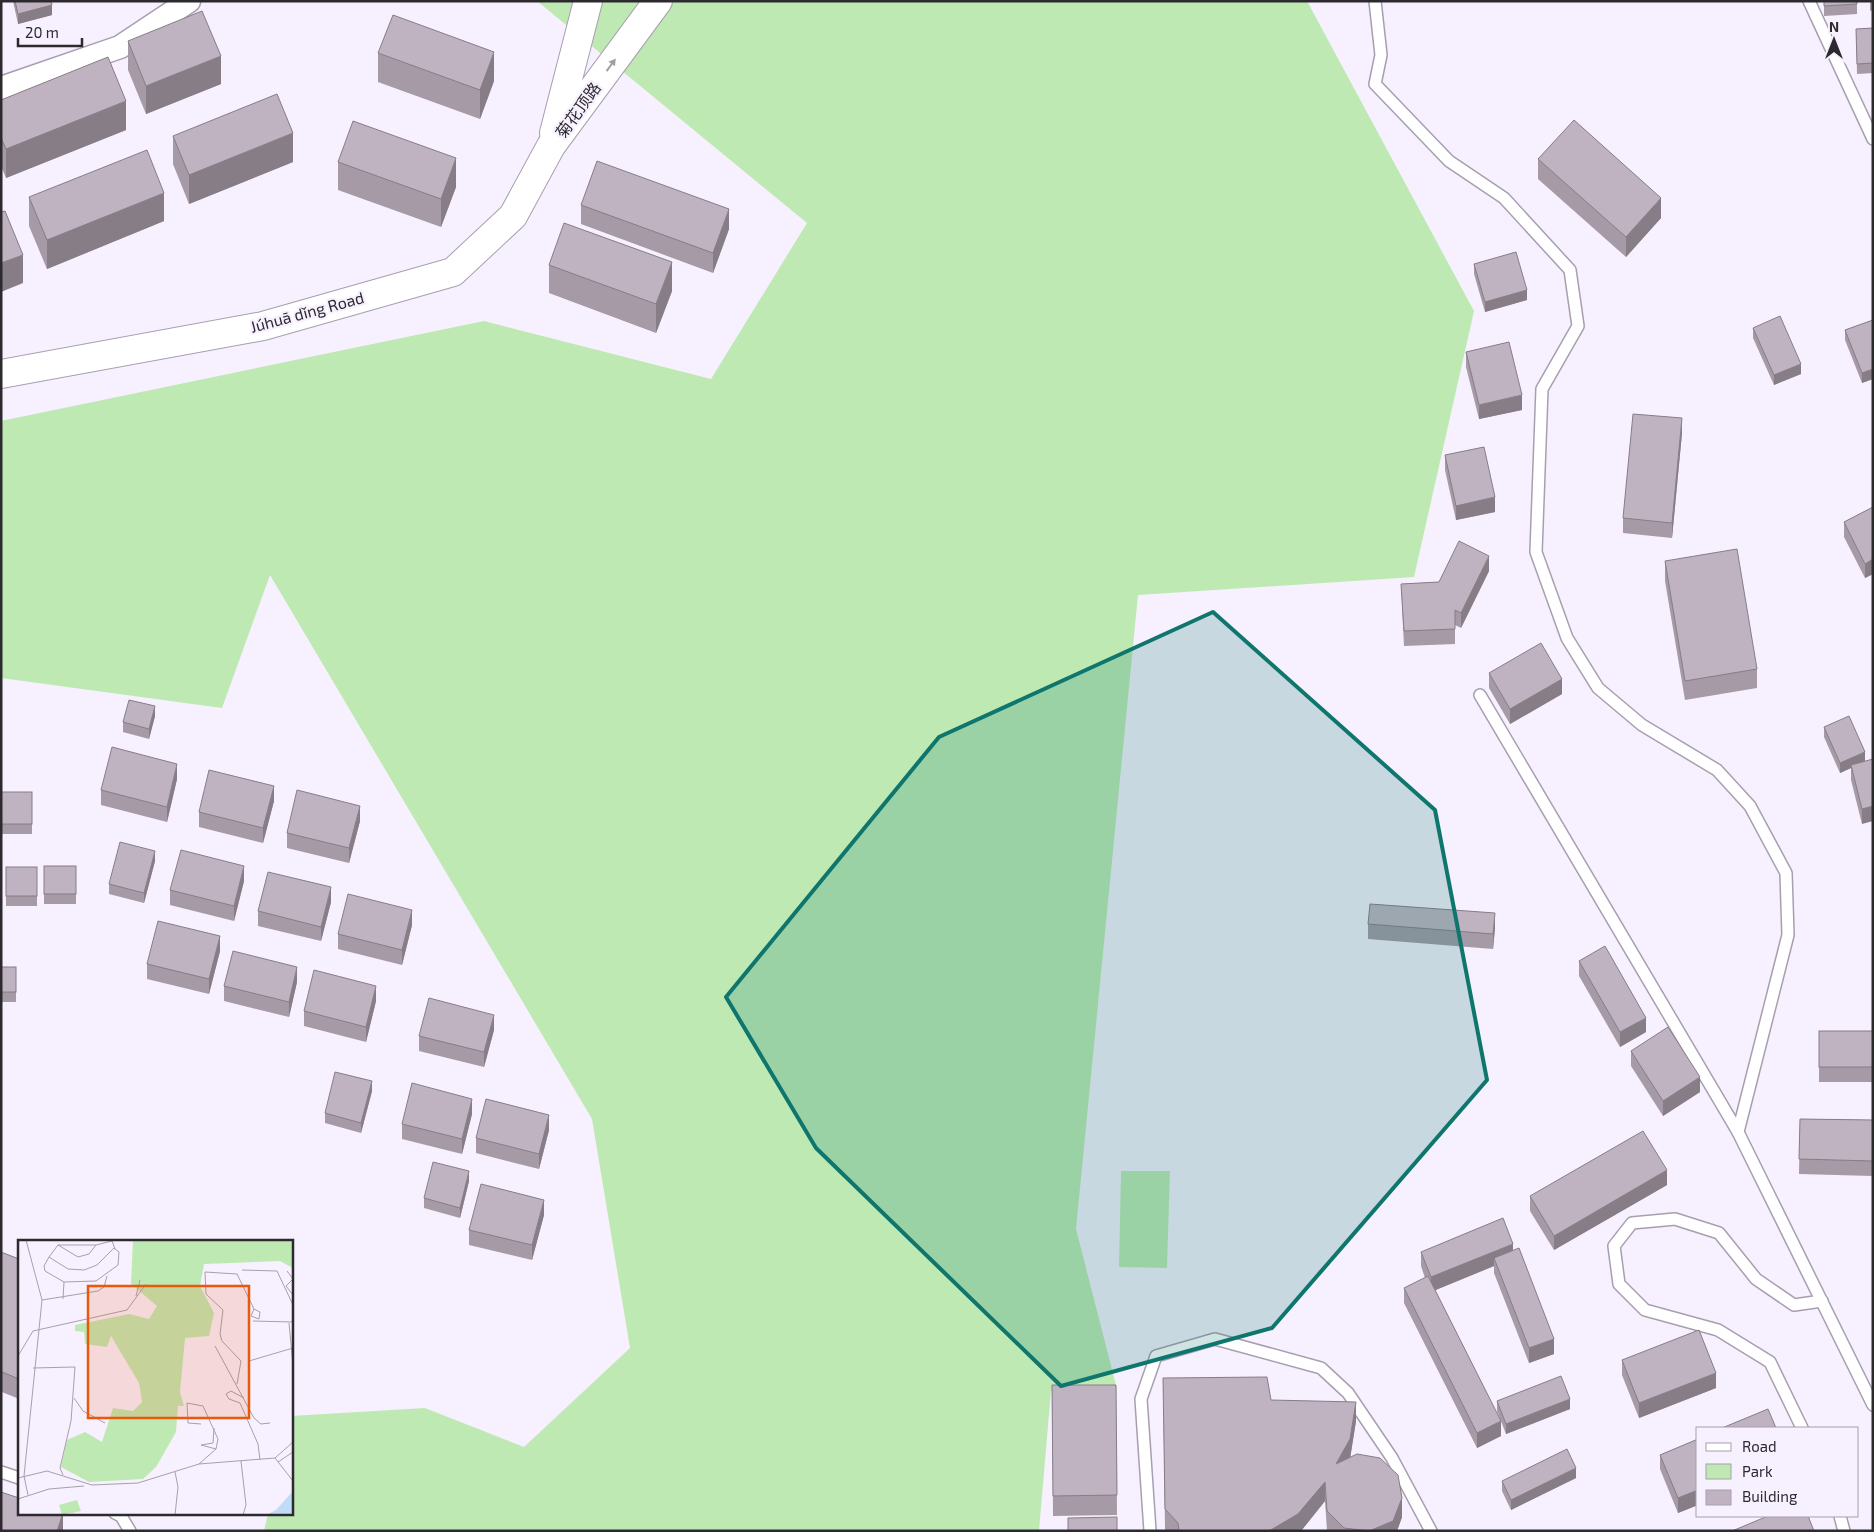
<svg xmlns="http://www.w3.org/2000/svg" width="1874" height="1532" font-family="'Exo 2','Noto Sans SC',sans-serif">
	<rect width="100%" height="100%" fill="#f7f0fe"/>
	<g fill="#bfe9b3">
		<path d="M537,1H1307L1474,311L1414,577L1138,595L1076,1229L1117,1389L1051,1391L1039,1531H264L268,1513H291V1416L425,1408L524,1447L630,1348L592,1119L270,575L222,708L1,678V421L484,321L711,379L807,223Z"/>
		<path d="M1121,1171H1170L1167,1268L1119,1267Z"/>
	</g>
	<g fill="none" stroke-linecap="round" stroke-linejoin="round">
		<g stroke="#a79faf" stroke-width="14">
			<g id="service">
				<path d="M1375,1L1381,55L1375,84L1449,161L1504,198L1570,270L1578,326L1542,389L1536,552L1567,638L1598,688L1642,725L1717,770L1750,806L1786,873L1788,935L1738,1132"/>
				<path d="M1809,1L1873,139"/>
				<path d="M1480,695L1738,1132L1873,1405"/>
				<path d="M1802,1428L1770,1362L1718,1330L1645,1310L1619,1284L1614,1246L1632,1223L1675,1219L1719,1233L1756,1279L1794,1305L1822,1301"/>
				<path d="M1,1472L19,1478"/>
				<path d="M115,1513L121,1516L130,1531"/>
				<path d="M1840,1516L1844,1531"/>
				<path d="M1150,1531L1141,1399L1156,1356L1215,1339L1321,1368L1348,1393L1392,1458L1431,1531"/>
			</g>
		</g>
		<g stroke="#a79faf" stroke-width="25">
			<path id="minor" d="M1,88L120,47L189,1"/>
		</g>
		<g stroke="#a79faf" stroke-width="30">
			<g id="tertiary">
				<path d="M554,133L588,1"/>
				<path d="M1,374L263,326L453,272L513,216L551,146L658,1"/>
			</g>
		</g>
		<use href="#service" stroke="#fff" stroke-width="11"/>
		<use href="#minor" stroke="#fff" stroke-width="22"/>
		<use href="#tertiary" stroke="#fff" stroke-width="28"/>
	</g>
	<g fill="#a59aa6">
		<path d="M13,1H51L52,15L18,24Z"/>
		<path d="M1824,1H1857V14L1824,16Z"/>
		<path d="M1870,1H1873V10L1870,11Z"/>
		<path d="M1873,28V73L1857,74L1856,29Z"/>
		<path d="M128,41L221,84L146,114L128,70Z"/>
		<path d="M378,53L494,81L480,119L378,82Z"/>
		<path d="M1,100L126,130L6,178L1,166Z"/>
		<path d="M173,136L293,162L189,204L173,164Z"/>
		<path d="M1538,159L1661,218L1626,257L1538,179Z"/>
		<path d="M338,162L456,187L441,227L338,190Z"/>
		<path d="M29,197L164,221L47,269L29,226Z"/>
		<path d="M581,205L729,229L713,273L581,224Z"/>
		<path d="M1474,264L1527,300L1485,312L1474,274Z"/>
		<path d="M549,265L672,291L656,333L549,293Z"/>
		<path d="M1873,320V379L1862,383L1845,340V330Z"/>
		<path d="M1753,328L1801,374L1774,385L1753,338Z"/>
		<path d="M1466,352L1522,410L1479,419L1466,367Z"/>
		<path d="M1682,433L1672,538L1623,533V518Z"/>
		<path d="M1445,455L1495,512L1456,520L1445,470Z"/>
		<path d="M1873,507V574L1865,578L1844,537V522Z"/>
		<path d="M1665,561L1757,669V688L1685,700L1665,581Z"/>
		<path d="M1489,571L1461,628L1455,625V644L1404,646L1401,584L1439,582Z"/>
		<path d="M1489,673L1562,694L1510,724L1489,688Z"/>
		<path d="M155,716L149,739L123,732V722Z"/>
		<path d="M1824,727L1865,752L1862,824L1851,780V768L1840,773L1824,737Z"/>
		<path d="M177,779L167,822L101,805V790Z"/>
		<rect x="1" y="792" width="31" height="42"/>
		<path d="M274,801L263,843L199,827V812Z"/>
		<path d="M360,821L349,863L287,848V833Z"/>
		<path d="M155,861L144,903L109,894V884Z"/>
		<rect x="44" y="866" width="32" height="38"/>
		<rect x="6" y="867" width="31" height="39"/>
		<path d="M244,881L234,921L170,905V890Z"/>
		<path d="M331,902L321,941L258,926V911Z"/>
		<path d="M1368,924L1495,928L1493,949L1368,939Z"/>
		<path d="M412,925L402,965L338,949V934Z"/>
		<path d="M220,951L209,994L147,979V964Z"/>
		<path d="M1579,961L1646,1032L1620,1047L1579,976Z"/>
		<rect x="1" y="967" width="15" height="35"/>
		<path d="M297,982L289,1017L224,1001V986Z"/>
		<path d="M376,1001L366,1042L304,1026V1011Z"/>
		<path d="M494,1030L484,1067L419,1051V1036Z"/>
		<rect x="1819" y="1031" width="54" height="51"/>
		<path d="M1631,1051L1700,1092L1663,1116L1631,1066Z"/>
		<path d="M372,1091L361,1133L325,1123V1113Z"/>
		<path d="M472,1114L462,1154L402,1139V1124Z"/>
		<path d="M1800,1119L1873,1120V1176L1799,1174Z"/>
		<path d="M549,1130L539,1169L476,1153V1138Z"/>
		<path d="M469,1181L460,1218L424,1208V1198Z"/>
		<path d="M1667,1185L1554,1250L1530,1211V1196Z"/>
		<path d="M544,1215L532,1260L469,1245V1230Z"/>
		<path d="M1513,1251L1554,1354L1529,1363L1494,1273V1266L1435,1290L1501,1436L1477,1448L1404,1303V1288L1425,1278L1421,1266V1252Z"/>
		<path d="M1,1252L19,1259V1399L2,1392L1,1394Z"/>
		<path d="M1622,1360L1716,1388L1639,1418L1622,1375Z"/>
		<path d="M1163,1378L1271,1400L1356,1421L1350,1458L1402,1517L1397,1531H1327L1325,1501L1301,1531H1166L1165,1529Z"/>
		<path d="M1052,1385H1116L1117,1515L1053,1516Z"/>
		<path d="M1497,1401L1570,1409L1506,1434L1497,1411Z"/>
		<path d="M1698,1439V1505L1678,1513L1660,1469V1455Z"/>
		<path d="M1576,1478L1511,1510L1502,1491V1481Z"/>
	</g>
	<g fill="#867d87">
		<path d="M52,5V15L18,24V14Z"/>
		<path d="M494,52V81L480,119V90Z"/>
		<path d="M221,56V84L146,114V86Z"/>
		<path d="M126,101V130L6,178V149Z"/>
		<path d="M293,133V162L189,204V175Z"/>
		<path d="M456,158V187L441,227V199Z"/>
		<path d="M164,193V221L47,269V240Z"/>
		<path d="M1661,198V218L1626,257V237Z"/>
		<path d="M729,209V229L713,273V253Z"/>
		<path d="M23,255V283L1,292V263Z"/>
		<path d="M672,262V291L656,333V304Z"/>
		<path d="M1527,290V300L1485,312V302Z"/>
		<path d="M1801,364V374L1774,385V375Z"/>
		<path d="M1873,369V379L1862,383V373Z"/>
		<path d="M1522,395V410L1479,419V405Z"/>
		<path d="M1682,418V433L1672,538V523Z"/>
		<path d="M1495,497V512L1456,520V506Z"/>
		<path d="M1489,556V571L1461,628V613Z"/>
		<path d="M1873,559V574L1865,578V564Z"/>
		<path d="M1562,679V694L1510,724V709Z"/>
		<path d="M155,706V716L149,739V729Z"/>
		<path d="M1865,752V762L1851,765V768L1840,773V763Z"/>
		<path d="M177,764V779L167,822V807Z"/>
		<path d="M274,786V801L263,843V828Z"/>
		<path d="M360,806V821L349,863V848Z"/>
		<path d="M1873,806V821L1862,824V809Z"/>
		<path d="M155,851V861L144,903V893Z"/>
		<path d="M244,866V881L234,921V906Z"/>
		<path d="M331,887V902L321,941V927Z"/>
		<path d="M412,910V925L402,965V950Z"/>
		<path d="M1495,913V928L1493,949V934Z"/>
		<path d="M220,936V951L209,994V979Z"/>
		<path d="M297,967V982L289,1017V1002Z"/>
		<path d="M376,986V1001L366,1042V1027Z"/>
		<path d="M494,1015V1030L484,1067V1052Z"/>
		<path d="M1646,1018V1032L1620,1047V1032Z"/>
		<path d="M1700,1077V1092L1663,1116V1101Z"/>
		<path d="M372,1081V1091L361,1133V1123Z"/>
		<path d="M472,1099V1114L462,1154V1139Z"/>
		<path d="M549,1115V1130L539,1169V1154Z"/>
		<path d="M1667,1170V1185L1554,1250V1236Z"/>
		<path d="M469,1171V1181L460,1218V1208Z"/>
		<path d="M544,1200V1215L532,1260V1245Z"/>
		<path d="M1513,1244V1259L1494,1258V1266L1431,1292V1277Z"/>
		<path d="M1554,1339V1354L1529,1363V1348Z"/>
		<path d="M2,1372V1392L1,1394V1375Z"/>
		<path d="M1716,1373V1388L1639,1418V1403Z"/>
		<path d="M1570,1399V1409L1506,1434V1424Z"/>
		<path d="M1356,1402V1421L1350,1459L1336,1464Z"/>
		<path d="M1501,1421V1436L1477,1448V1433Z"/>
		<path d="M1576,1468V1478L1511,1510V1500Z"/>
		<path d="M1325,1482V1501L1301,1531H1269Z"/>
		<path d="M1698,1490V1505L1678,1513V1498Z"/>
		<path d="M1402,1498V1517L1397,1531H1369Z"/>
		<path d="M63,1513V1531H57Z"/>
	</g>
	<g fill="#c0b3c1" stroke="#867d87">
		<path d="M15,1H51L52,5L18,14Z"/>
		<path d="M1824,1H1857V4L1824,6Z"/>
		<path d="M202,11L221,56L146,86L128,41Z"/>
		<path d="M393,15L494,52L480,90L378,53Z"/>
		<path d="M1873,28V63L1857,64L1856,29Z"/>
		<path d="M108,57L126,101L6,149L1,138V100Z"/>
		<path d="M277,94L293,133L189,175L173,136Z"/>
		<path d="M1574,120L1661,198L1626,237L1538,159Z"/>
		<path d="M353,121L456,158L441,199L338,162Z"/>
		<path d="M147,150L164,193L47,240L29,197Z"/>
		<path d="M597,161L729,209L713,253L581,205Z"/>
		<path d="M5,211L23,255L1,263V212Z"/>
		<path d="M564,223L672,262L656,304L549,265Z"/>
		<path d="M1516,252L1527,290L1485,302L1474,264Z"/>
		<path d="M1780,316L1801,364L1774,375L1753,328Z"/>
		<path d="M1873,320V369L1862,373L1845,330Z"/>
		<path d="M1509,342L1522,395L1479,405L1466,352Z"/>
		<path d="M1633,414L1682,418L1672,523L1623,518Z"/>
		<path d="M1484,447L1495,497L1456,506L1445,455Z"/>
		<path d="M1873,507V559L1865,564L1844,522Z"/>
		<path d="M1459,541L1489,556L1461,613L1455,610V629L1404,631L1401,584L1439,582Z"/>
		<path d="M1737,549L1757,669L1685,681L1665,561Z"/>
		<path d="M1541,643L1562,679L1510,709L1489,673Z"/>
		<path d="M129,700L155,706L149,729L123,722Z"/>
		<path d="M1849,716L1865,752L1840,763L1824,727Z"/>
		<path d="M112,747L177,764L167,807L101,790Z"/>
		<path d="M1873,759V806L1862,809L1851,765Z"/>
		<path d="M209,770L274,786L263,828L199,812Z"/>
		<path d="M297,790L360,806L349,848L287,833Z"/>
		<rect x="1" y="792" width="31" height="32"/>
		<path d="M120,842L155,851L144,893L109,884Z"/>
		<path d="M181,850L244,866L234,906L170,890Z"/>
		<rect x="44" y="866" width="32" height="28"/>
		<rect x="6" y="867" width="31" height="29"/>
		<path d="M268,872L331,887L321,927L258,911Z"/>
		<path d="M348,894L412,910L402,950L338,934Z"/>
		<path d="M1370,904L1495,913L1493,934L1368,924Z"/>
		<path d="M158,921L220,936L209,979L147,964Z"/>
		<path d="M1605,946L1646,1018L1620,1032L1579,961Z"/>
		<path d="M233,951L297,967L289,1002L224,986Z"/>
		<rect x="1" y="967" width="15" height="25"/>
		<path d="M314,970L376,986L366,1027L304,1011Z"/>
		<path d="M429,998L494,1015L484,1052L419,1036Z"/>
		<path d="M1668,1027L1700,1077L1663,1101L1631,1051Z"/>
		<rect x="1819" y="1031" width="54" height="36"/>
		<path d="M335,1072L372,1081L361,1123L325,1113Z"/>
		<path d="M412,1083L472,1099L462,1139L402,1124Z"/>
		<path d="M486,1099L549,1115L539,1154L476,1138Z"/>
		<path d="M1800,1119L1873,1120V1161L1799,1159Z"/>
		<path d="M1643,1131L1667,1170L1554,1236L1530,1196Z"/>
		<path d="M433,1162L469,1171L460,1208L424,1198Z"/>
		<path d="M481,1184L544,1200L532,1245L469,1230Z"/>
		<path d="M1503,1218L1513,1244L1431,1277L1421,1252Z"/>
		<path d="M1519,1248L1554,1339L1529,1348L1494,1258Z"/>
		<path d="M1,1252L19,1259V1379L2,1372L1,1375Z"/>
		<path d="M1428,1276L1501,1421L1477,1433L1404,1288Z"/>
		<path d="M1699,1330L1716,1373L1639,1403L1622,1360Z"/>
		<path d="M1561,1376L1570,1399L1506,1424L1497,1401Z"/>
		<path d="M1267,1377L1271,1400L1356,1402L1350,1439L1336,1464L1357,1454L1380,1458L1398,1475L1402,1498L1393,1521L1369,1531L1344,1528L1327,1511L1325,1482L1298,1514L1269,1531H1179L1178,1523L1165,1509L1163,1378Z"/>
		<path d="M1052,1385H1116L1117,1495L1053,1496Z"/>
		<path d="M1768,1409L1776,1428H1722Z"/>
		<path d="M1698,1439V1490L1678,1498L1660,1455Z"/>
		<path d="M1567,1449L1576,1468L1511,1500L1502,1481Z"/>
		<path d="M1,1492L19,1498V1513H63L57,1531H1Z"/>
		<path d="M1768,1516H1808L1814,1531H1732Z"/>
		<path d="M1117,1517V1531H1068V1518Z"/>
	</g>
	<defs><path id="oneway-solid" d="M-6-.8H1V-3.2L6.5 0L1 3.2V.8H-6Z" transform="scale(1.25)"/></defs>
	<use fill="#a09fa1" href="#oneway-solid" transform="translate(611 65) rotate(-54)"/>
	<path fill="#0f766e" fill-opacity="0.2" stroke="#0f766e" stroke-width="4" stroke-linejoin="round" d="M1213,612L1435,810L1487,1080L1272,1328L1061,1386L816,1148L726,997L939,737Z"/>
	<g text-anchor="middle" stroke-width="4.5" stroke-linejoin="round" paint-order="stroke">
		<g font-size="16" fill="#2c292f" stroke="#f7f0fe">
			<text transform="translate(578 110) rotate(-54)" y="6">菊花顶路</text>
			<text transform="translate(307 312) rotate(-15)" y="6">Júhuā dǐng Road</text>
		</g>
	</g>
	<g transform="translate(18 1240)">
		<rect width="275" height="275" fill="#f7f0fe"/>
		<path d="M115,0H275V28L262,21L186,24L182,46L196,73L191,96L167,98L162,152L166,166H160L158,192L138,227L125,239L71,242L43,227L49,200L67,192L84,202L95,168L115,171L124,162L121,143L93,96L89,107L67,104L66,92L57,91V85L111,74L131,79L139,66L113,44ZM59,260L63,271L44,275L41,265Z" fill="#bfe9b3"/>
		<path d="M275,251V275H248L258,270Z" fill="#c0dcf7"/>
		<path fill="none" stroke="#a6a0ab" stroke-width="1" d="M8,0L24,60L6,236L10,255M78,5L94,1L97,9M31,17L50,29L66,30L79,25L96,8L101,12L100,25L78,41L46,42L27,31L26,26L31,17L40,5L60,17L71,14L78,5H40M224,30L259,31L275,65M269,31L275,39L268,46L275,55M118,56L122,40M45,59L46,42M24,60L80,51L86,47L89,36M235,81L275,82M271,83L275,125M197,106L236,178L243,184L252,183M0,116L15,91L109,70L128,44M231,121L275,108M15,128L57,127L53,181L42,228L45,235M219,144L223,121L204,101L202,94L205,70L188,54L187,32L219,34L236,69L233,76L241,79L242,72L236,69M56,158L65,171L87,183M226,158L213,151L208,154L211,159L222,163L240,204L242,220M196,188L195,203L183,205L198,209M257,218L275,241M223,221L228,265L225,275M260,222L275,212M181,224L198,209L200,199L185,166L169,163L170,183L183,184M157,232L160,247L157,275M0,238L29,231L74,245L120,243L181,224L257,218L275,202M0,259L31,249L66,246"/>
		<path fill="#e8590c" fill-opacity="0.15" stroke="#e8590c" stroke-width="2.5" d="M70,46H231V178H70Z"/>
		<rect width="275" height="275" fill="none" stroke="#2c292f" stroke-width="2.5"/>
	</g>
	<rect width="1874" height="1532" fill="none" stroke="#2c292f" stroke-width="5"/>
	<rect x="1696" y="1427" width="162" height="90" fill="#f7f0fe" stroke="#a6a0ab"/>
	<rect x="1706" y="1443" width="25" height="8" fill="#ffffff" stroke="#a6a0ab"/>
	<text x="1742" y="1452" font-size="15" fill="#2c292f">Road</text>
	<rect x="1706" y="1464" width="25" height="15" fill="#bfe9b3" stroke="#a6a0ab"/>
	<text x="1742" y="1477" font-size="15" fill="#2c292f">Park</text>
	<rect x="1706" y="1490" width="25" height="15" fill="#c0b3c1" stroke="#a6a0ab"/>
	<text x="1742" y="1502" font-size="15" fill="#2c292f">Building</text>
	<g transform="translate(1834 40)" stroke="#f7f0fe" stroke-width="4" paint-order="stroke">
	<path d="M0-4L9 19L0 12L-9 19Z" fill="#2c292f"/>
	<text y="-8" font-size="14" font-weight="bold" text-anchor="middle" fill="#2c292f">N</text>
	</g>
	<path d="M18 38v8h64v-8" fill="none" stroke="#2c292f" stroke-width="2.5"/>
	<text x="25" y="38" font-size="15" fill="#2c292f" stroke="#f7f0fe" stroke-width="4" paint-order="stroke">20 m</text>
</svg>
